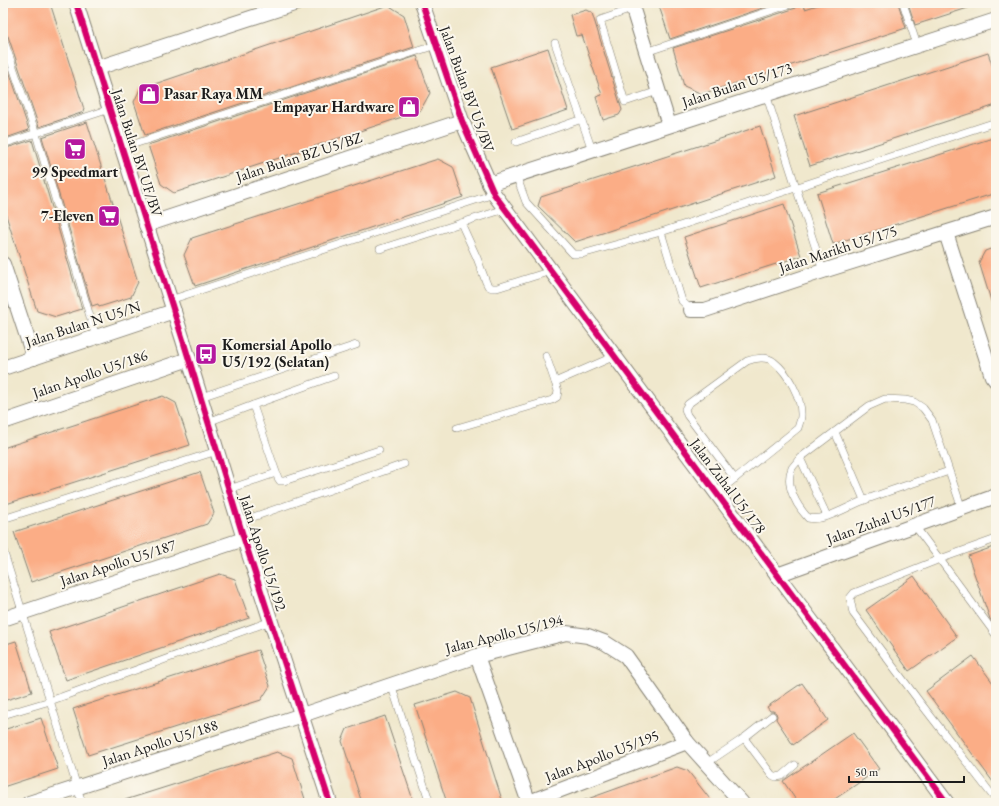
<svg xmlns="http://www.w3.org/2000/svg" width="999" height="806" font-family="'EB Garamond',serif">
	<rect width="100%" height="100%" fill="#fbf7ec"/>
	<filter id="ink" filterUnits="userSpaceOnUse"><feTurbulence type="fractalNoise" baseFrequency=".025" numOctaves="2"/><feDisplacementMap in="SourceGraphic" scale="8" xChannelSelector="R" yChannelSelector="G"/><feConvolveMatrix kernelMatrix="1 2 1 2 8 2 1 2 1" color-interpolation-filters="sRGB"/></filter>
	<filter id="wash" filterUnits="userSpaceOnUse"><feTurbulence type="fractalNoise" baseFrequency=".012" numOctaves="4" result="noise"/><feDisplacementMap in="SourceGraphic" scale="16" xChannelSelector="R" yChannelSelector="G"/><feGaussianBlur stdDeviation="0.9" result="paint"/><feColorMatrix in="noise" values="0 0 0 0 0 0 0 0 0 0 0 0 0 0 0 0 0 1.4 0 .05"/><feComposite in="paint" operator="in"/></filter>
	<g filter="url(#wash)">
		<rect width="100%" height="100%" fill="#f0e8cd"/>
		<g id="blocks">
			<g fill="#fbad86">
				<path d="M3,3H50L84,109L83,110L84,112L39,127L8,36L3,33Z"/>
				<path d="M658,3H778L670,39Z"/>
				<path d="M799,3H804L805,9L824,3H898L906,28L702,94L684,86L673,48L796,8Z"/>
				<path d="M908,3H974V6L915,25Z"/>
				<path d="M388,5L404,15L414,47L145,135L134,102L140,89Z"/>
				<path d="M586,10L592,13L622,110L619,115L603,120L596,97L602,95L582,35L576,36L570,15Z"/>
				<path d="M548,48L568,110L512,129L491,67Z"/>
				<path d="M3,53L29,130L3,139Z"/>
				<path d="M988,53L996,76V105L810,166L794,116Z"/>
				<path d="M417,56L430,93L420,111L174,193L161,184L148,145Z"/>
				<path d="M87,122L138,282L131,297L99,307L98,304L92,306L42,137Z"/>
				<path d="M760,126L776,176L575,242L538,206L541,197Z"/>
				<path d="M996,137V193L833,244L817,193Z"/>
				<path d="M32,140L82,309L56,317L37,311L3,206V149Z"/>
				<path d="M438,159L453,167L463,197L195,286L184,255L192,238Z"/>
				<path d="M784,204L801,256L701,288L684,237Z"/>
				<path d="M996,247V307H993L979,262L985,251Z"/>
				<path d="M163,396L176,403L190,445L3,505V448Z"/>
				<path d="M200,472L214,513L207,524L31,582L14,532Z"/>
				<path d="M996,546V627L990,619L968,556Z"/>
				<path d="M220,574L235,579L249,618L66,680L49,632Z"/>
				<path d="M914,576L957,637L909,671L866,610Z"/>
				<path d="M16,641L32,692L3,701V645Z"/>
				<path d="M258,650L270,686L261,700L88,755L73,709Z"/>
				<path d="M973,656L996,687V786L926,691Z"/>
				<path d="M802,683L828,720L793,745L776,719L777,716L776,713L773,711H770L767,707Z"/>
				<path d="M457,692L470,698L503,803H447L415,705Z"/>
				<path d="M385,716L414,803H362L342,741L347,729Z"/>
				<path d="M41,718L58,769L3,787V730Z"/>
				<path d="M853,733L879,769L829,803H798L783,781Z"/>
				<path d="M277,752L292,758L305,799L292,803H126L125,800Z"/>
				<path d="M677,767L688,771L713,803H582V801Z"/>
			</g>
		</g>
	</g>
	<g filter="url(#ink)">
		<use href="#blocks" fill-opacity="0" stroke="#868274" stroke-width="1"/>
		<g fill="none" stroke-linecap="round" stroke-linejoin="round">
			<g stroke="#868274" stroke-width="8">
				<g id="service">
					<path d="M903,3L917,45"/>
					<path d="M632,9L600,20L625,102L658,91"/>
					<path d="M3,38L36,134L96,337"/>
					<path d="M555,43L592,150"/>
					<path d="M646,52L794,3"/>
					<path d="M766,94L823,271"/>
					<path d="M516,142L582,119"/>
					<path d="M3,144L110,109"/>
					<path d="M122,148L436,45"/>
					<path d="M516,175L526,202L573,254H582L661,232L996,122"/>
					<path d="M461,223L505,209"/>
					<path d="M661,232L682,301L691,310"/>
					<path d="M380,249L461,223L477,258L486,282L488,286L492,288H497L551,271"/>
					<path d="M170,300L494,194"/>
					<path d="M546,356L555,382"/>
					<path d="M201,397L356,345"/>
					<path d="M253,405L278,478L280,481H284L379,450"/>
					<path d="M208,422L253,405L334,376"/>
					<path d="M457,428L552,400L557,397L558,391L555,382L615,356"/>
					<path d="M835,432L864,500"/>
					<path d="M800,458L827,516"/>
					<path d="M949,471C921,481 893,489 865,500C848,506 825,522 808,518C797,506 784,485 792,468C794,465 798,461 800,458L869,406L885,399L905,400L914,402L923,408L932,420L962,509"/>
					<path d="M229,489L276,473"/>
					<path d="M717,493L798,428C799,424 801,420 801,416C802,398 788,373 774,362C767,356 755,358 747,361L688,404L685,409L687,415L735,479"/>
					<path d="M3,519L217,451"/>
					<path d="M239,522L404,464"/>
					<path d="M915,526L996,635"/>
					<path d="M996,539L940,559L854,593L850,598L853,613L919,701L996,800"/>
					<path d="M3,550L82,803"/>
					<path d="M391,684L430,803"/>
					<path d="M3,715L50,701L271,621"/>
					<path d="M744,738L772,775L776,777L782,776L795,765"/>
					<path d="M707,763L744,738L772,716"/>
				</g>
			</g>
			<g stroke="#868274" stroke-width="16">
				<g id="minor">
					<path d="M76,3L183,340L244,539L330,803"/>
					<path d="M422,3L462,121L494,194L947,803"/>
					<path d="M631,3L669,125"/>
					<path d="M97,68L297,3"/>
					<path d="M489,184L996,20"/>
					<path d="M146,225L462,121"/>
					<path d="M946,233L992,376L996,381"/>
					<path d="M3,264L34,358"/>
					<path d="M691,310H705L823,271L996,217"/>
					<path d="M3,368L174,311"/>
					<path d="M3,422L189,359"/>
					<path d="M777,575L996,496"/>
					<path d="M3,619L244,539"/>
					<path d="M477,656L529,803"/>
					<path d="M529,802L687,742"/>
					<path d="M29,803L302,715L477,656L566,633L588,636L604,642L626,656L687,742L742,803"/>
				</g>
			</g>
			<use href="#service" stroke="#fff" stroke-width="7"/>
			<use href="#minor" stroke="#fff" stroke-width="14"/>
			<g stroke="#fbf7ec" stroke-width="8">
				<g id="cycleway">
					<path d="M76,3L183,340L244,539L330,803"/>
					<path d="M422,3L462,121L494,194L947,803"/>
				</g>
			</g>
			<use href="#cycleway" stroke="#d6006c" stroke-width="6"/>
		</g>
	</g>
	<defs>
		<g id="shop-square" transform="scale(1.15)"><rect x="-9" y="-9" width="18" height="18" rx="4" fill="#b5179e" stroke="#fbf7ec"/><path d="M-5-2.5h2.3a2.7 3.5 0 0 1 5.4 0H5L5.5 6h-11ZM-1.5-2.5h3a1.5 2.3 0 0 0-3 0Z" fill="#fff"/></g>
		<g id="supermarket-square" transform="scale(1.15)"><rect x="-9" y="-9" width="18" height="18" rx="4" fill="#b5179e" stroke="#fbf7ec"/><path d="M-6-5.5h2.5l.6 2H6L4.5 2H-2.5L-4.4-4H-6ZM-1.5 3.2a1.3 1.3 0 1 0 .1 0ZM3 3.2a1.3 1.3 0 1 0 .1 0Z" fill="#fff"/></g>
		<g id="bus-square" transform="scale(1.15)"><rect x="-9" y="-9" width="18" height="18" rx="4" fill="#b5179e" stroke="#fbf7ec"/><path d="M-5-6H5V4H4V6H2V4H-2V6H-4V4H-5ZM-3.5-4V0h7V-4ZM-3.5 1.2v1.5H-2V1.2ZM2 1.2v1.5H3.5V1.2Z" fill="#fff"/></g>
	</defs>
	<g fill-rule="evenodd">
		<use href="#shop-square" x="149" y="94"/>
		<use href="#shop-square" x="409" y="107"/>
		<use href="#supermarket-square" x="75" y="149"/>
		<use href="#supermarket-square" x="109" y="216"/>
		<use href="#bus-square" x="206" y="354"/>
	</g>
	<g text-anchor="middle" stroke-width="4" stroke-linejoin="round" paint-order="stroke">
		<g font-size="15" fill="#1c1c1c" stroke="#fbf7ec">
			<text transform="translate(737 85) rotate(-18)" y="5">Jalan Bulan U5/173</text>
			<text transform="translate(467 89) rotate(70)" y="5">Jalan Bulan BV U5/BV</text>
			<text transform="translate(137 153) rotate(72)" y="5">Jalan Bulan BV UF/BV</text>
			<text transform="translate(299 157) rotate(-18)" y="5">Jalan Bulan BZ U5/BZ</text>
			<text transform="translate(838 249) rotate(-18)" y="5">Jalan Marikh U5/175</text>
			<text transform="translate(83 324) rotate(-18)" y="5">Jalan Bulan N U5/N</text>
			<text transform="translate(90 374) rotate(-19)" y="5">Jalan Apollo U5/186</text>
			<text transform="translate(728 486) rotate(53)" y="5">Jalan Zuhal U5/178</text>
			<text transform="translate(881 520) rotate(-20)" y="5">Jalan Zuhal U5/177</text>
			<text transform="translate(263 553) rotate(72)" y="5">Jalan Apollo U5/192</text>
			<text transform="translate(118 563) rotate(-18)" y="5">Jalan Apollo U5/187</text>
			<text transform="translate(504 634) rotate(-14)" y="5">Jalan Apollo U5/194</text>
			<text transform="translate(160 743) rotate(-18)" y="5">Jalan Apollo U5/188</text>
			<text transform="translate(602 756) rotate(-21)" y="5">Jalan Apollo U5/195</text>
		</g>
		<g font-size="15" font-weight="bold" fill="#1c1c1c" stroke="#fbf7ec" text-anchor="start">
			<text x="164" y="99">Pasar Raya MM</text>
			<text x="394" y="112" text-anchor="end">Empayar Hardware</text>
			<text x="75" y="177" text-anchor="middle">99 Speedmart</text>
			<text x="94" y="221" text-anchor="end">7-Eleven</text>
			<text x="222" y="350">Komersial Apollo<tspan x="222" dy="17">U5/192 (Selatan)</tspan></text>
		</g>
	</g>
	<rect width="999" height="806" fill="none" stroke="#fbf7ec" stroke-width="16"/>
	<path d="M849 776v6h115v-6" fill="none" stroke="#1c1c1c" stroke-width="2"/>
	<text x="855" y="776" font-size="12" fill="#1c1c1c" stroke="#fbf7ec" stroke-width="3" paint-order="stroke">50 m</text>
</svg>
